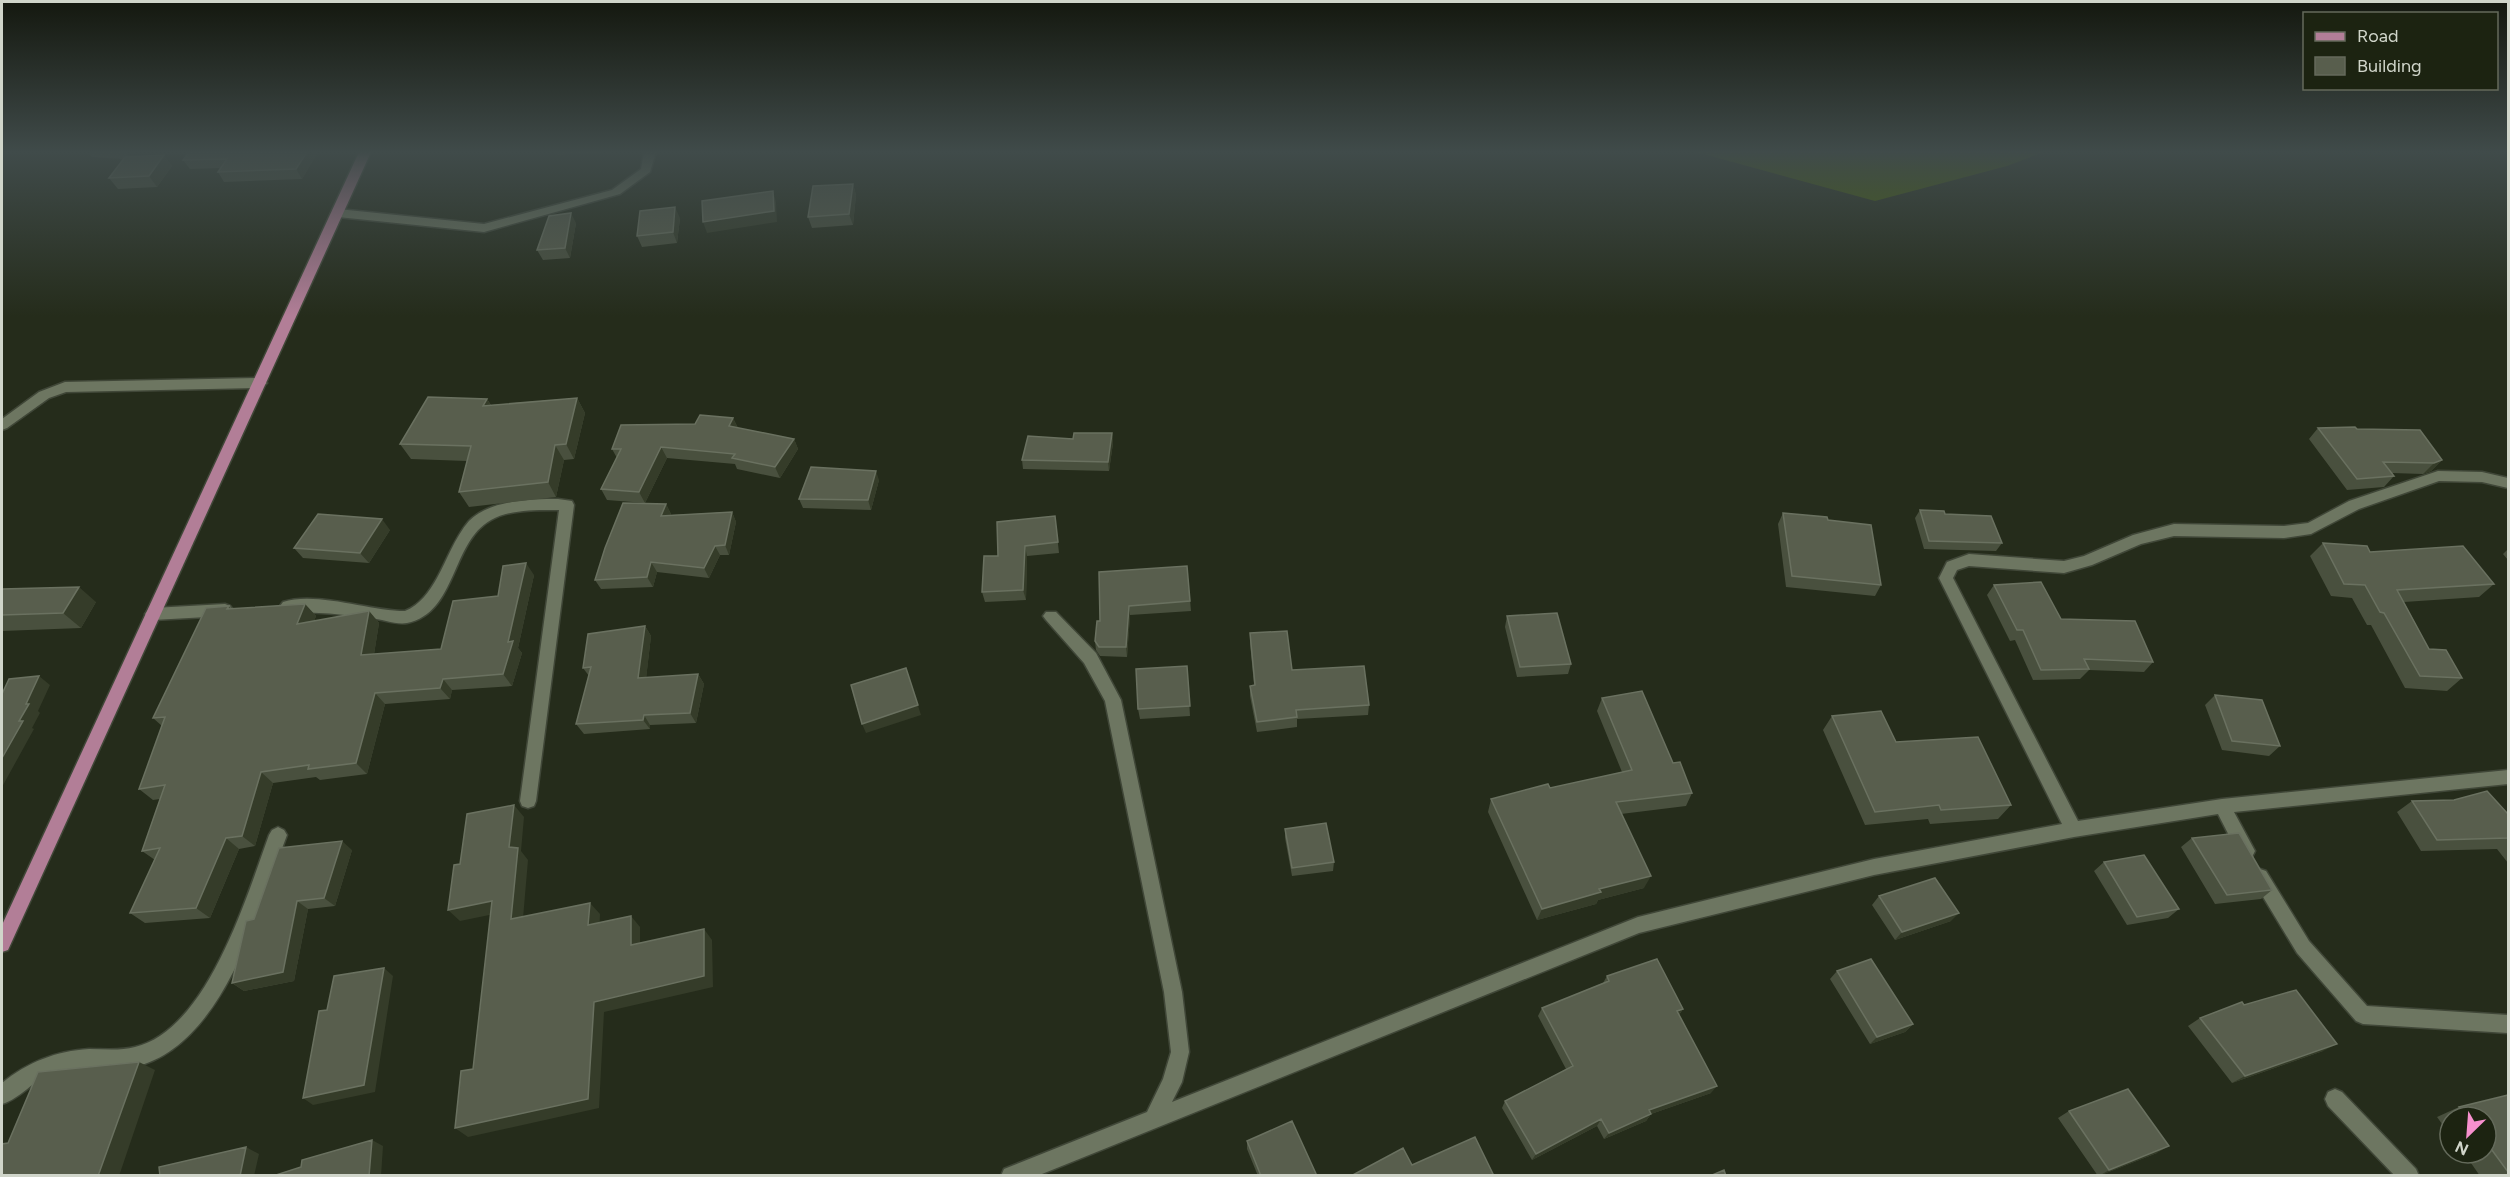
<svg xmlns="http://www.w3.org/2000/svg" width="2510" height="1177" viewBox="0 0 2510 1177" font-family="Figtree,sans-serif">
<rect width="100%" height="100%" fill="#252c1b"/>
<path fill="#486400" d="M1696 152H2044L2007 166 1875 201Z"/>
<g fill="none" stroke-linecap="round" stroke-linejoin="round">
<g stroke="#404738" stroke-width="3">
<path id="street" d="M644 152H656L650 172 620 194 484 232 338 217 332 213 338 209 484 224 612 190 641 169Z
M260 378 267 383 260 388 66 392 49 398 7 428 2 430V419L39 392 65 382Z
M2438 471 2482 472 2508 478V488L2482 482 2439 481 2359 509 2311 534 2284 538 2174 536 2141 544 2092 565 2064 573 1969 566 1957 570 1953 578 2078 821 2222 799 2508 770V784L2234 812 2255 851 2252 857 2246 859 2240 857 2218 814 2074 837 1874 875 1639 933 1037 1176H1001L1004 1169 1147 1112 1163 1079 1171 1052 1164 992 1105 701 1084 663 1046 620 1043 616 1046 612H1056L1096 653 1121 700 1182 992 1189 1052 1182 1082 1172 1102 1638 917 1874 859 2062 824 1939 578 1947 562 1969 554 2064 561 2084 556 2133 535 2174 524 2284 526 2308 523 2349 501Z
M558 499 572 501 574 505 536 801 534 806 528 808 522 806 520 801 559 510C539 510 510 509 491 520 451 542 457 613 407 623 396 625 382 619 370 618 343 614 316 612 288 612L283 610 280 606 283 602C316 591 370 611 405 611 420 605 429 592 437 578 447 560 455 537 469 521 490 500 531 499 558 499Z
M225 604 230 606 233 610 230 614 225 616 153 620 148 618 145 614 148 610 153 608Z
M278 827 284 830 287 835C259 910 223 1047 134 1067 107 1073 79 1065 52 1074 33 1080 20 1099 2 1104V1083C28 1062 56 1051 89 1049 104 1049 120 1051 135 1047 207 1030 246 898 269 835L272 830Z
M2260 869 2266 871 2309 941 2367 1006 2508 1015V1033L2363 1024 2356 1021 2297 953 2251 877 2254 871Z
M2335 1089 2342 1092 2416 1169 2419 1176H2395L2328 1106 2325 1099 2328 1092Z"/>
</g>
<g stroke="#404738" stroke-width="3">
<path id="primary" d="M359 152H371L8 950 2 952V925Z"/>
</g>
<use href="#street" fill="#6d7661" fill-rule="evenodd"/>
<use href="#primary" fill="#b27e97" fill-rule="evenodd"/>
</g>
<path fill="#49503e" d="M88 152H137L133 156 164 155 172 166 157 187 118 189 109 178 123 159 92 157Z
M189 152H318L302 179 224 182 218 172 220 168 190 169 183 160Z
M555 152H612L557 155Z
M853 184 856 195 853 225 812 228 808 217Z
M680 218 677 243 642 247 637 236Z
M576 223 570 258 543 260 537 250Z
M577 398 585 413 574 459 564 460 556 497 469 507 459 492 467 461 411 459 400 444 487 399 491 405Z
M733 418 738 428 794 439 798 449 780 478 737 469 735 464 667 458 645 503 607 500 601 489 617 458 612 449 695 424Z
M2318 428 2357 429 2442 460 2431 471 2423 474 2392 473 2394 476 2384 487 2347 490 2309 439Z
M1112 433 1113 443 1109 471 1023 469 1022 460 1073 439Z
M879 480 871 510 803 508 799 499Z
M666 504 671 514 670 515 732 512 736 522 729 555H720L709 578 657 572 653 587 601 589 595 580Z
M1920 510 1945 514 2002 543 1996 551 1924 549 1915 518Z
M1783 513 1828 520 1881 585 1875 596 1786 587 1778 524Z
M1055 516 1059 553 1027 556 1026 600 985 602 982 592 998 556Z
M390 530 369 563 303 558 294 548Z
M2323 543 2370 552 2494 584 2479 597 2404 602 2429 649 2462 678 2447 691 2405 688 2371 625H2367L2352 598 2331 596 2310 556Z
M2508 549V560L2503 554Z
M1187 566 1191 611 1130 615 1127 657 1100 656 1096 650 1095 641 1100 621Z
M534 575 518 648 522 653 512 686 452 690 450 699 385 704 367 774 320 780 316 777 273 783 255 846 239 849 210 918 145 923 130 913 155 860 142 851 160 799 153 800 139 789 162 726 153 718 229 606 232 609 305 604 316 616 314 621 369 611 379 623 374 654 441 649 498 596Z
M1994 585 2061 619 2153 662 2144 672 2089 670 2080 679 2033 680 2015 640 2010 641 1987 595Z
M2 589 96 602 81 628 2 631Z
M1507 616 1571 664 1568 674 1517 677 1505 627Z
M645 626 651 636 646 678 698 674 704 684 696 723 650 725V729L584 734 576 724 589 676 583 668Z
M1250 633 1292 670 1369 705 1368 715 1297 719V727L1257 732 1250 696V686L1254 685 1250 643Z
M1187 666 1190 716 1140 719 1138 709Z
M2215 695 2280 746 2269 756 2222 750 2205 705Z
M1602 698 1673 763 1692 793 1686 806 1621 814 1644 888 1598 900 1596 904 1537 920 1488 812 1491 799 1550 788 1622 772 1597 711Z
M1832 716 1896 742 2011 805 1998 819 1930 824 1928 819 1865 825 1823 730Z
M2412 801 2508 814V863L2497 849 2421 851 2397 812Z
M1285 829 1334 862 1333 871 1292 876 1285 838Z
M2192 838 2272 890 2261 899 2215 904 2181 847Z
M352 850 335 906 308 909 294 981 244 991 232 983 254 919Z
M2104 862 2179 909 2168 918 2127 925 2094 871Z
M1879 896 1951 921 1895 940 1872 905Z
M1837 971 1913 1024 1905 1032 1870 1044 1830 979Z
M1607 976 1683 1009 1679 1015 1711 1093 1651 1114 1646 1121 1604 1139 1597 1126 1532 1160 1502 1108 1505 1101 1566 1069 1538 1016 1542 1008 1603 983Z
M2244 1005 2323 1051 2232 1083 2188 1026 2200 1018Z
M2508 1095V1176H2480L2464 1153H2486V1117H2450V1135L2437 1117 2459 1107Z
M2069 1111 2157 1153 2098 1176 2058 1118Z
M1247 1141 1317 1176H1258L1247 1149Z"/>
<path fill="#353c29" d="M125 152H137L131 159Z
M307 152H318L302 179 296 169Z
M164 155 172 166 157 187 149 176Z
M853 184 856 195 853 225 849 214Z
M773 191 776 202 777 222 707 233 703 222Z
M675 207 680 218 677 243 673 232Z
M571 213 576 223 570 258 565 248Z
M577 398 585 413 574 459 566 444Z
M487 399 496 414 483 406Z
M733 418 738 428 729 426Z
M1112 433 1113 443 1109 471 1108 462Z
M794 439 798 449 780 478 775 467Z
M555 445 564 460 556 497 548 482Z
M661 447 667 458 645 503 639 492Z
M2442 460 2431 471 2423 474 2434 463Z
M876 471 879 480 871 510 868 500Z
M666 504 671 514 666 526 661 516Z
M732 512 736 522 729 555 725 545Z
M382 519 390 530 369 563 360 553Z
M715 546 720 555 709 578 704 568Z
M1025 546 1027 556 1026 600 1023 590Z
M651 562 657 572 653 587 647 577Z
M526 563 534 575 518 648 522 653 512 686 503 674 508 642Z
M79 587 96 602 81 628 63 613Z
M305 604 316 616 308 636 297 624Z
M1129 606 1130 615 1127 657 1126 647Z
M369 611 379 623 372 667 361 655Z
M645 626 651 636 645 688 638 678Z
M698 674 704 684 696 723 690 713Z
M39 676 50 685 38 711 40 713 32 728 34 729 2 787V758L19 721 26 704Z
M909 678 921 715 866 733 862 724Z
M443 679 452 690 450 699 440 688Z
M375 693 385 704 367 774 356 763Z
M644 715 650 725V729L643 720Z
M261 772 273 783 255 846 242 836Z
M514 805 524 817 521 851 528 860 522 930 511 919 509 847Z
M226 838 239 849 210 918 196 908Z
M342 841 352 850 335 906 324 898Z
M1651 876 1644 888 1598 900 1596 904 1537 920 1542 909 1599 889Z
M297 901 308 909 294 981 244 991 232 983Z
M492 901 504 912 460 921 448 910Z
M590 903 600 914 599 936 588 925Z
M1959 913 1951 921 1895 940 1902 932Z
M631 916 640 927V956L631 945Z
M704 929 712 940 713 987 604 1012 599 1108 468 1137 455 1128 594 1002Z
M384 968 393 976 375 1092 313 1105 303 1098Z
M1683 1009 1678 1016 1677 1011Z
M1913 1024 1905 1032 1870 1044 1877 1037Z
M2337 1044 2323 1051 2232 1083 2245 1076Z
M139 1062 155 1070 119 1176H98Z
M1717 1086 1711 1093 1651 1114 1646 1121 1604 1139 1609 1133 1649 1110Z
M1601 1119 1597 1126 1532 1160 1536 1154Z
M372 1140 383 1146 381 1176H369Z
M2169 1146 2157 1153 2099 1176 2109 1170Z
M246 1147 259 1154 254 1176H240Z"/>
<path fill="#585e4d" stroke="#6a7160" stroke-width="1.5" d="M189 152H307L296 169 218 172 227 159 183 160Z
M164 155 149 176 109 178 125 157Z
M853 184 849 214 808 217 813 186Z
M773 191 774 211 703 222 702 201Z
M675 207 673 232 637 236 640 211Z
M571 213 565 248 537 250 549 216Z
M428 397 487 399 483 406 577 398 566 444 555 445 548 482 459 492 471 446 400 444Z
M700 415 733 418 729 426 794 439 775 467 732 458 735 454 661 447 639 492 601 489 621 449H612L621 425 695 424Z
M2355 427 2357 429 2420 430 2442 460 2434 463 2383 462 2394 476 2357 479 2318 428Z
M1074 433H1112L1108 462 1022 460 1028 436 1073 439Z
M811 467 876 471 868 500 799 499Z
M623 503 666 504 661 516 732 512 725 545 715 546 704 568 651 562 647 577 595 580 605 548Z
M1920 510 1944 511 1945 514 1991 516 2002 543 1929 541Z
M1783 513 1827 517 1828 520 1871 525 1881 585 1792 576Z
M318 514 382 519 360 553 294 548Z
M1055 516 1058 542 1025 546 1023 590 982 592 984 556H998L997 522Z
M2323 543 2367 546 2370 552 2463 546 2494 584 2397 590 2429 649 2446 650 2462 678 2420 676 2384 613 2380 612 2365 585 2344 584Z
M526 563 508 642 513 641 503 674 443 679 440 688 375 693 356 763 308 769 309 765 261 772 242 836 226 838 196 908 130 913 160 848 142 851 165 785 139 789 165 717 153 718 206 608 229 606 227 609 305 604 297 624 369 611 361 655 441 649 453 601 498 596 503 566Z
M1187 566 1190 601 1129 606 1126 647H1099L1095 641 1097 621H1100L1099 572Z
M2041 582 2061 619 2135 621 2153 662 2084 659 2089 669 2041 670 2023 630H2017L1994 585Z
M79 587 63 613 2 615V589Z
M1557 613 1571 664 1520 667 1507 616Z
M645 626 638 678 698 674 690 713 644 715 643 720 576 724 591 667 583 668 588 634Z
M1287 631 1292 670 1364 666 1369 705 1296 710 1297 717 1257 722 1250 686 1255 685 1250 633Z
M1187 666 1190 706 1138 709 1136 669Z
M906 668 918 705 862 724 851 685Z
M39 676 26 704H29L19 721H23L2 758V694L9 679Z
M1642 691 1673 763 1680 762 1692 793 1616 802 1651 876 1599 889 1601 892 1542 909 1491 799 1548 784 1550 788 1632 770 1602 698Z
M2215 695 2262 700 2280 746 2232 741Z
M1881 711 1896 742 1978 737 2011 805 1941 810 1939 805 1875 812 1832 716Z
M2487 791 2508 814V838L2437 840 2412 801 2454 800Z
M514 805 509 847 518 848 511 919 590 903 588 925 631 916V945L704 929V976L594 1002 588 1099 455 1128 461 1071 473 1069 492 901 448 910 454 865 460 864 467 814Z
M1326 823 1334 862 1292 868 1285 829Z
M2239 833 2272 890 2227 895 2192 838Z
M342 841 324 898 297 901 283 972 232 983 246 921 254 919 279 848Z
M2144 855 2179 909 2137 917 2104 862Z
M1935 878 1959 913 1902 932 1879 896Z
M1657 959 1683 1009 1677 1011 1717 1086 1649 1110 1651 1114 1609 1133 1601 1119 1536 1154 1505 1101 1573 1066 1542 1008 1609 981 1607 976Z
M1871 959 1913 1024 1877 1037 1837 971Z
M384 968 364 1085 303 1098 319 1011 327 1010 334 976Z
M2296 990 2337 1044 2245 1076 2200 1018 2242 1002 2244 1005Z
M139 1062 98 1176H2V1144L8 1143 38 1072Z
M2128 1089 2169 1146 2109 1170 2069 1111Z
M2508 1095V1172L2486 1142V1117H2467L2459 1107Z
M1292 1121 1317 1176H1261L1247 1141Z
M1475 1137 1494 1176H1351L1403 1148 1412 1165Z
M372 1140 369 1176H273L301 1167 302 1160Z
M246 1147 240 1176H160L159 1167Z
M1724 1170 1726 1176H1710Z"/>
<linearGradient id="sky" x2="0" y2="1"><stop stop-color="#14180f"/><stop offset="0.48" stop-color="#404b4a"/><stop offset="1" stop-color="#404b4a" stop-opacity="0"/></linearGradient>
<rect width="2510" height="317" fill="url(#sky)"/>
<rect width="2510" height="1177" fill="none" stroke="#d0d5ca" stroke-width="6"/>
<rect x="2303" y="12" width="195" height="78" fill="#1c2311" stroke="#646a5b" stroke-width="1.5"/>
<rect x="2315" y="32" width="30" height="9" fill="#b27e97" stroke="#646a5b" stroke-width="1.5"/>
<text x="2357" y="42" font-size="18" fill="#d0d5ca">Road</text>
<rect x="2315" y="57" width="30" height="18" fill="#585e4d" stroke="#646a5b" stroke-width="1.5"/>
<text x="2357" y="72" font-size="18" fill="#d0d5ca">Building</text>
<g transform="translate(2468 1135) rotate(205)"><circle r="28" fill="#1c2311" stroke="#646a5b" stroke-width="1.5"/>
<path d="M0-4.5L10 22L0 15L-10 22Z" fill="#f790ce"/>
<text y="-9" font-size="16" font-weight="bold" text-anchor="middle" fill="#d0d5ca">N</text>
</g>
</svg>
